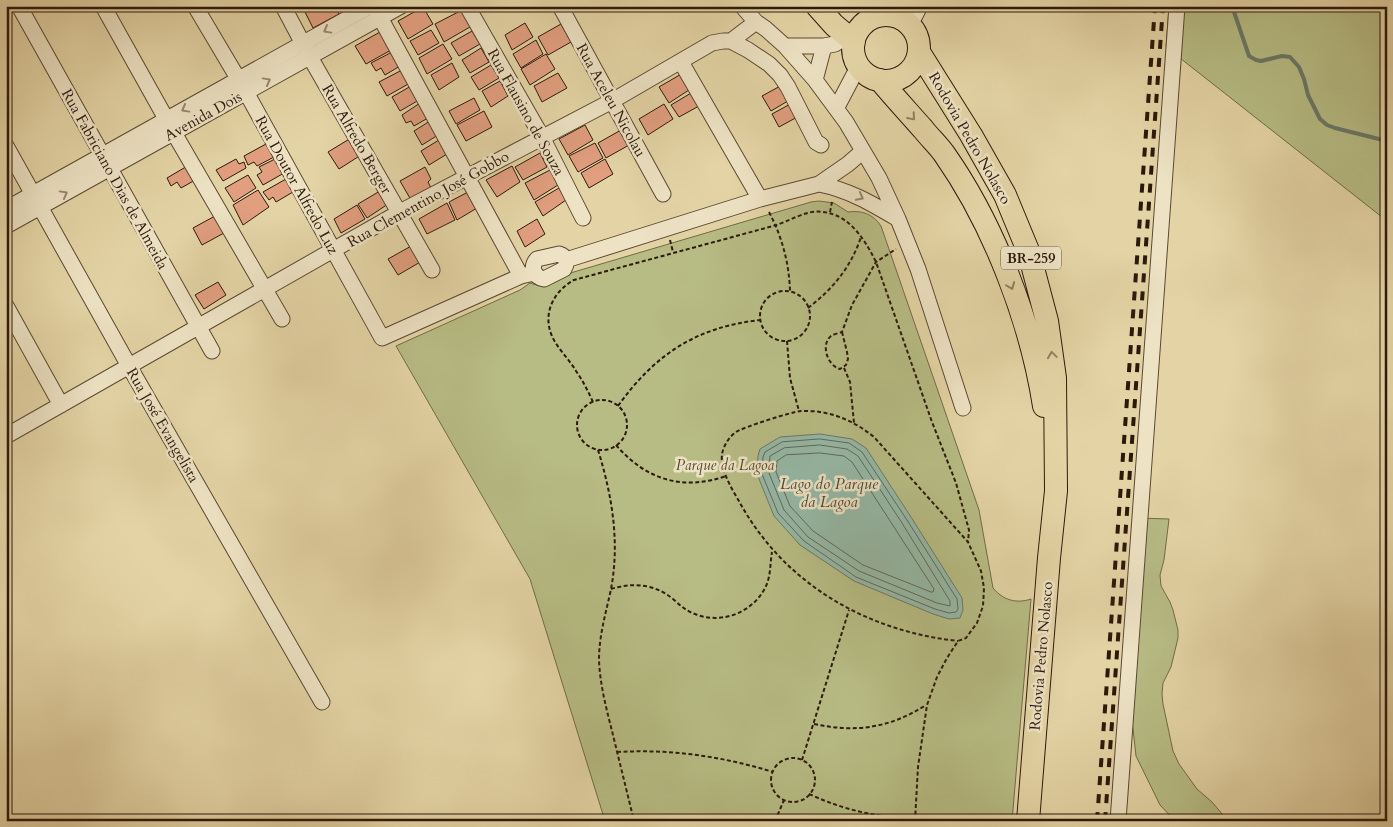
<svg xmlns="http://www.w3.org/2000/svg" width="1393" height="827" viewBox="0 0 1393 827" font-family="Cardo,serif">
<rect width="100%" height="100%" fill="#e4d4a5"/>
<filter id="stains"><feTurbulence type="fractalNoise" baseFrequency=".004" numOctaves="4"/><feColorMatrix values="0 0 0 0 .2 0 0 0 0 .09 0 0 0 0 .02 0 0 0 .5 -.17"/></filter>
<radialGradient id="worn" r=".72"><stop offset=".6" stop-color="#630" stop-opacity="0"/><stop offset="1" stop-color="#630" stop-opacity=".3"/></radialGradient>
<path fill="#b7bc84" stroke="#726a48" d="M1169 6H1387V221L1166 47Z
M819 201 834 203 848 212C862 210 873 214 881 226L979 510 993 588C1003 600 1016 604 1031 599L1012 821H605L530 579 396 346 520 290 530 283C544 288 556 284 567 274L811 202Z
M1138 518 1169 519 1164 560 1160 575 1161 586 1170 602 1173 610 1178 630V638L1171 667 1163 683 1162 694 1163 704 1173 751 1179 764 1197 789 1212 802 1228 821H1175L1160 805 1136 756 1127 675Z"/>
<path fill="#95b8a6" stroke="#6b7868" d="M820 434 852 439 866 448 911 517 962 598 963 610 960 618 949 619 933 614 854 581 800 545 774 516 757 474 758 456 760 449 780 437Z"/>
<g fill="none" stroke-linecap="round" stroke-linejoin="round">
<path stroke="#616859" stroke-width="1" d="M820 439 849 443 862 452 907 520 957 599 958 609 956 612 949 613 935 609 856 577 804 541 778 513 762 474 763 457 765 452 782 442Z
M820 445 847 449 858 456 902 523 950 601V606L937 603 859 571 808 537 784 510 769 473 770 456 784 448Z
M820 453 844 456 852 462 934 589 933 592H931L863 565 813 531 790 506 776 472 777 461 786 455Z"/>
<path stroke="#6b7868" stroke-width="4" d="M1232 6 1249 56 1256 60 1261 61 1282 56 1290 57 1299 67 1304 79 1308 95 1320 119 1327 125 1335 128 1387 141"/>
</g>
<path fill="#e19f7f" stroke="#2d190c" d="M314 6H335L339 14 313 28 305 12Z
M423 7 433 24 408 39 398 21Z
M462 10 470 27 444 42 435 24Z
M525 23 533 37 512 50 505 35Z
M561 24 571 42 548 55 538 37Z
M431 30 439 43 418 55 410 41Z
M472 31 480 44 459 56 451 43Z
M380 32 391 50 366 64 355 46Z
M536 40 543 54 521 68 513 54Z
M443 44 452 59 427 74 419 58Z
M481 48 489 62 470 73 462 60Z
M392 52 400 66 385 75 381 68 376 71 371 63Z
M546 54 555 69 530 85 521 69Z
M452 63 459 77 439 90 431 75Z
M491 65 499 78 479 90 471 77Z
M402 70 410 83 387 96 379 82Z
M558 73 567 88 542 102 534 86Z
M683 73 692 88 669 103 659 87Z
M500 81 508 96 491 107 482 91Z
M784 84 793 98 771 111 762 96Z
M411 86 419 100 400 111 392 97Z
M691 93 699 106 679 117 671 105Z
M474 98 480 110 456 124 449 111Z
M794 102 801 115 779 127 772 114Z
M420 103 428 118 414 126 411 121 406 123 402 115Z
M664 104 673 119 648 135 639 119Z
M484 111 492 127 466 141 457 125Z
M430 121 438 135 422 145 414 131Z
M585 125 593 140 568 155 559 139Z
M621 130 629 145 606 158 598 143Z
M351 138 361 155 339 169 328 152Z
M439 140 447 154 429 165 421 151Z
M595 143 603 158 578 172 569 156Z
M266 144 274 157 257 166 254 162 248 165 244 156Z
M540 153 547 167 523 180 515 167Z
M236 159 239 164 244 162 246 168 223 181 216 170Z
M275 159 284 173 263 185 257 175 262 172 259 167Z
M605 159 613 174 589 188 581 173Z
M189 165 197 179 181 188 177 182 171 186 167 178Z
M512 166 520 182 497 197 486 180Z
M425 167 431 179 428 182 431 188 411 200 400 181Z
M550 170 558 185 534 200 525 183Z
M248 175 256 188 234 202 225 188Z
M286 179 293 192 276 202 273 197 269 200 263 192Z
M559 188 566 200 543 216 535 202Z
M258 190 269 207 243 225 233 205Z
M380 191 388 204 367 218 358 204Z
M468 192 477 208 457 220 449 202Z
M447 203 455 220 427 234 419 219Z
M357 205 365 219 341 233 334 219Z
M215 216 224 233 202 245 193 228Z
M537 219 545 234 525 247 517 231Z
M413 245 422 261 398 275 388 259Z
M218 282 226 295 204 309 195 295Z"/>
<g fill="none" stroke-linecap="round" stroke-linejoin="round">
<g stroke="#5b4832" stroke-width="17">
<path id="minor" d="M19 6 212 351
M103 6 174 133 282 319
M195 6 246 92 382 338 521 276 534 273
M283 6 310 57 432 270
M467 6 542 137 583 218
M560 6 663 194
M742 6 756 22 766 29 785 46 815 80 846 122 879 178 898 219 918 269 963 408
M376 10 521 276
M910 25 920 6
M731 41 756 22
M785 46H824L835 44 847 36
M681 62 760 199
M815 80 824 46
M837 107 858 67
M6 146 129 366 322 702
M819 184C849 190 871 203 898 219
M6 209 370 6
M6 226 401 6
M559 254C566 256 568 263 564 269L544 279C534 277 530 267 537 259Z
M566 260 760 199 819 184 848 164 863 151
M6 306 61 405
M6 436 400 212 612 101 712 43 723 41H731L748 50 769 64 780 75 788 87 816 142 821 145
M1118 821 1177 6"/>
</g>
<g stroke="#2d190c" stroke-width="24">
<path id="highway" d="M817 6 834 25 854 42
M853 48a33 33 0 1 1 66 0a33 33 0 1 1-66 0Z
M919 52 971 135 1005 195 1029 253 1047 321 1055 378 1056 491 1049 558 1028 821
M880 80C894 97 909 113 923 129 930 138 939 146 945 155 994 225 1031 322 1044 406"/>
</g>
<path stroke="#2d190c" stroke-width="2" stroke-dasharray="4 2.5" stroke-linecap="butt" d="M769 212C782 237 789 262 790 291
M830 212 832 202
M670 240 673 252
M760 316a25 25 0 1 1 50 0a25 25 0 1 1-50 0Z
M808 308C833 289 851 267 861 237
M842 332 847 352 848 359 846 365 840 369C828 366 820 345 831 336 834 334 839 333 842 332L852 305 876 262 896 249
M787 341 790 378 799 411
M844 368 850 382 854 423
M577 425a25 25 0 1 1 50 0a25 25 0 1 1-50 0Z
M593 402C588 391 583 381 576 371 569 359 557 348 552 336 542 313 554 291 574 280 640 262 707 244 773 226 789 222 806 209 823 212 850 215 865 240 876 262L932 422 956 483 969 530 968 542
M618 406C655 354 697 327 760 320
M616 445C646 480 683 491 726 476
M598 450C612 495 620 542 611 589 606 613 599 635 599 660 600 686 607 711 613 735 620 764 627 792 634 821
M611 589C633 582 655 584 673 599 680 605 686 611 695 614 722 625 754 612 766 586 771 575 770 563 772 552
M814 724C856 733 890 728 926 705
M617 752C671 749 721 756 773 772
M771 780a22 22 0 1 1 44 0a22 22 0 1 1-44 0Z
M802 760 849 610
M809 794C844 810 878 818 915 818
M775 821 784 800
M915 821 918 767 927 705 937 677 947 658 958 641 966 638 977 623 983 606 984 588 981 571 968 542 874 437C858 424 840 415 820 412 814 411 807 411 801 411 791 412 744 427 736 432 729 437 724 445 722 454 720 470 732 489 740 503 785 584 866 631 958 641"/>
<use href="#minor" stroke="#ede3c4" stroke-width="15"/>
<use href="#highway" stroke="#e4d4a5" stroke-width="22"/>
<path stroke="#2d190c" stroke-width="4" stroke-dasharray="9 9" stroke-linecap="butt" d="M1097 821 1155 6
M1105 821 1163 6"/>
</g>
<defs><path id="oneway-chevron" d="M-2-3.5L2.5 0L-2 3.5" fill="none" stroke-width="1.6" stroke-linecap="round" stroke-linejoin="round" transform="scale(1.25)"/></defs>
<g stroke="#978871">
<use href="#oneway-chevron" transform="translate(327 30) rotate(151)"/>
<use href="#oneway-chevron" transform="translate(267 81) rotate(-29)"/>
<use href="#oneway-chevron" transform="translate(185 109) rotate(151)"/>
<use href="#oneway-chevron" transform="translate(64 194) rotate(-29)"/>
<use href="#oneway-chevron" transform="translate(860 197) rotate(28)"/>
</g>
<g stroke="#928060">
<use href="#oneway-chevron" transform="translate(912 117) rotate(49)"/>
<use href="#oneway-chevron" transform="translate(1011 286) rotate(69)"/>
<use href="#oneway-chevron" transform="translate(1052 355) rotate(-98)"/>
</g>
<g text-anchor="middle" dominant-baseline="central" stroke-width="5" stroke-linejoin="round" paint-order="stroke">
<rect fill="#ede3c4" stroke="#675643" stroke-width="1" x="1001" y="246.5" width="60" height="23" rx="4"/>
<g font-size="14" font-weight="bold" fill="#2d190c">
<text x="1031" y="258">BR-259</text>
</g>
<g font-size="15" fill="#2d190c" stroke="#ede3c4">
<text transform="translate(611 100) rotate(61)">Rua Aceleu Nicolau</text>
<text transform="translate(526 112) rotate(61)">Rua Flausino de Souza</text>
<text transform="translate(203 116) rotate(-29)">Avenida Dois</text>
<text transform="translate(970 138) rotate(60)">Rodovia Pedro Nolasco</text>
<text transform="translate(357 139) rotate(60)">Rua Alfredo Berger</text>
<text transform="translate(115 179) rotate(61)">Rua Fabriciano Dias de Almeida</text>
<text transform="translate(297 185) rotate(61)">Rua Doutor Alfredo Luz</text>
<text transform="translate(428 199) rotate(-29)">Rua Clementino José Gobbo</text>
<text transform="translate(163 425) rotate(60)">Rua José Evangelista</text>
<text transform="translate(1041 656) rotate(-85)">Rodovia Pedro Nolasco</text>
</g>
<g font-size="15" font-style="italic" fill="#564a30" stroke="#ede3c4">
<text x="725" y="465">Parque da Lagoa</text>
</g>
<g font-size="16" font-style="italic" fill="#4c493a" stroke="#ede3c4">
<text x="829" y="484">Lago do Parque<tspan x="829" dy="18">da Lagoa</tspan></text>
</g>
</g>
<rect width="1393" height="827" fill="none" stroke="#e4d4a5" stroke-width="25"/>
<rect x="8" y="8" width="1378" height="812" fill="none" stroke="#2d190c" stroke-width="2.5"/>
<rect x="12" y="12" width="1368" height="802" fill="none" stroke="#2d190c"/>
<rect width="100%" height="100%" filter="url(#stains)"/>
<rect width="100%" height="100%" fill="url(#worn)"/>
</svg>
